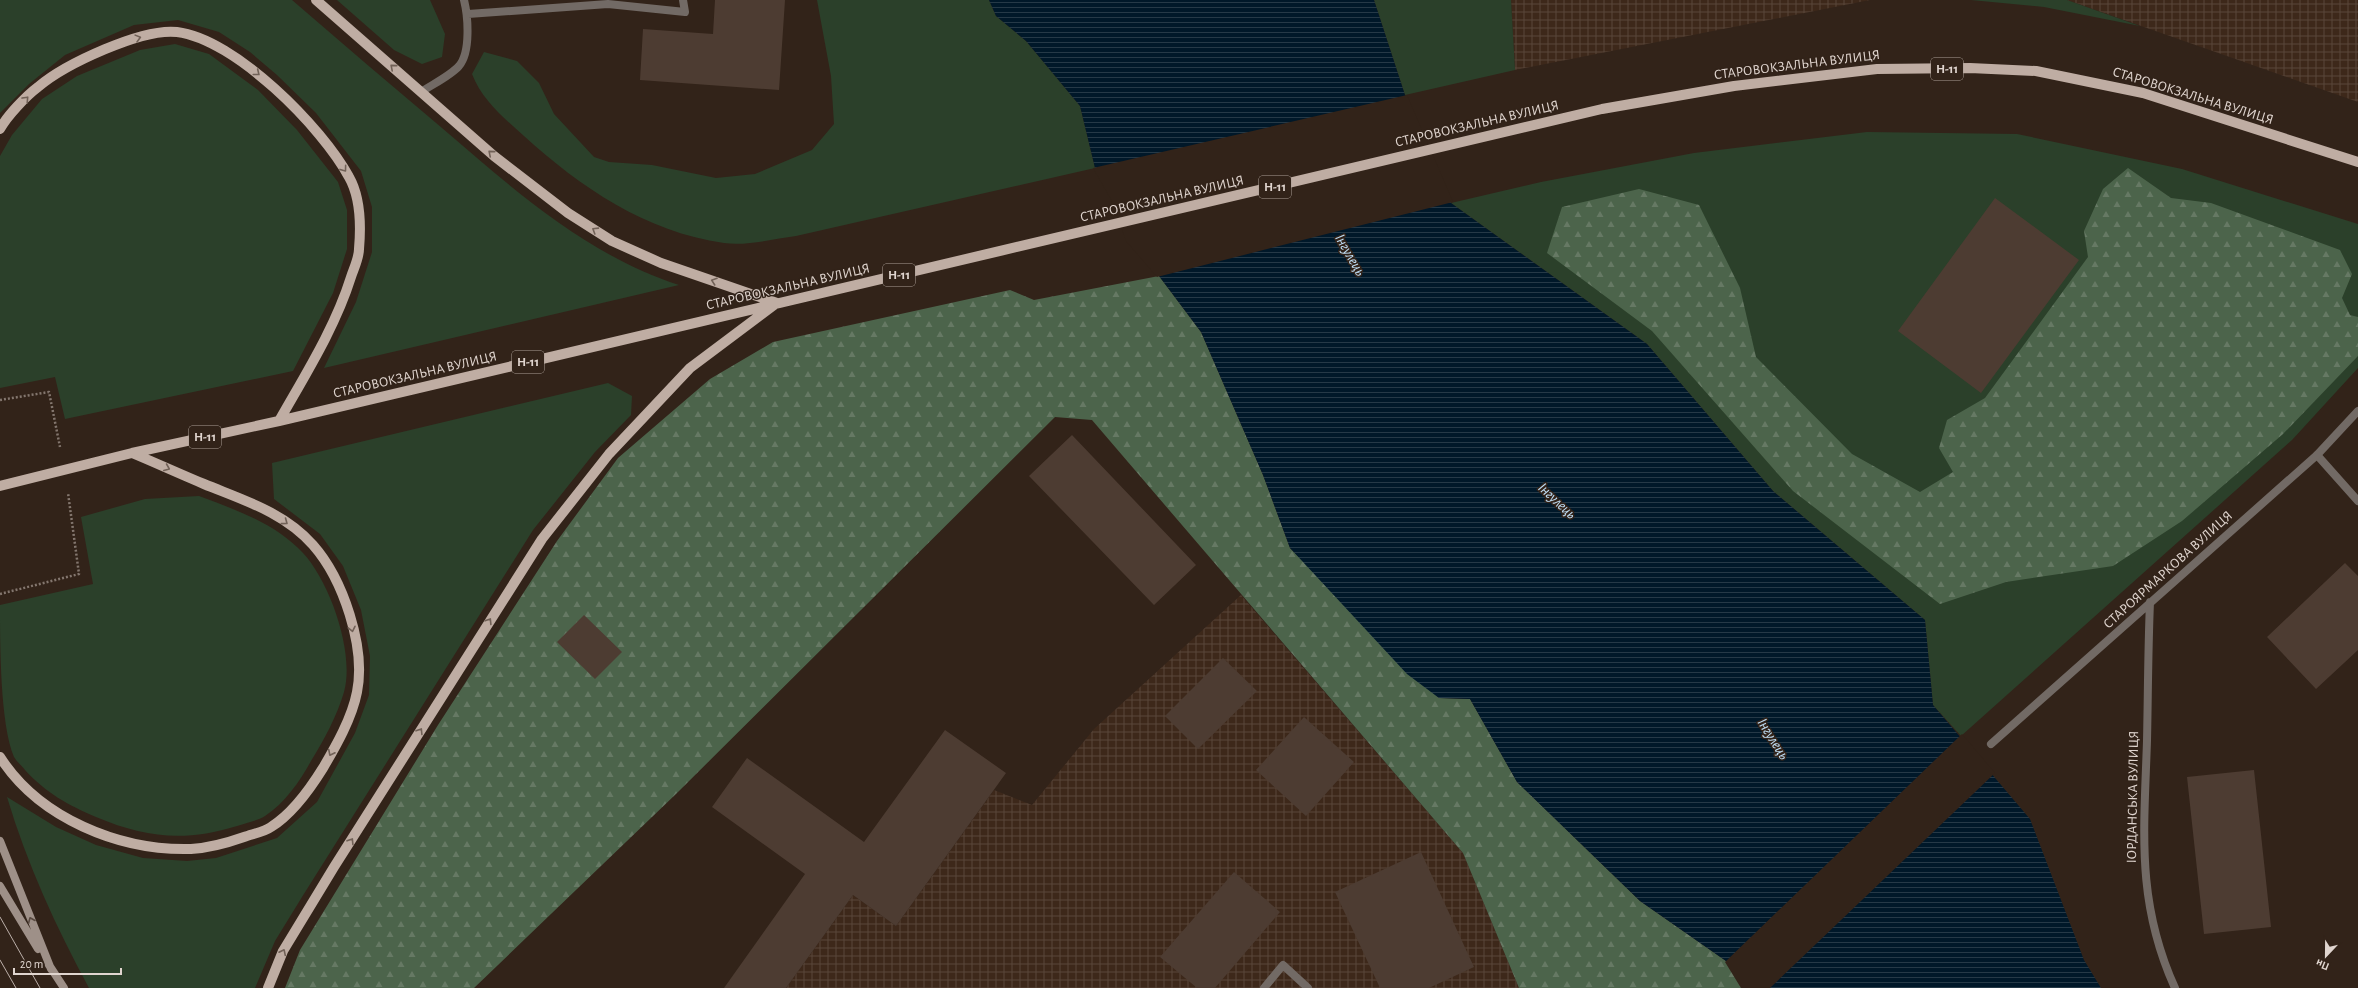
<svg xmlns="http://www.w3.org/2000/svg" width="2358" height="988" viewBox="0 0 2358 988" font-family="'Alegreya Sans',sans-serif">
<defs>
<pattern id="industrial-grid" width="8" height="8" patternUnits="userSpaceOnUse"><rect width="8" height="8" fill="#3d281a"/><path d="M0 4h8M4 0v8" fill="none" stroke="#59463a"/></pattern>
<pattern id="forest-firs" width="22" height="20" patternUnits="userSpaceOnUse"><rect width="22" height="20" fill="#4c644b"/><path d="M5 1l3.5 6h-7zM16 11l3.5 6h-7z" fill="#667964"/></pattern>
<pattern id="water-rules" width="6" height="5" patternUnits="userSpaceOnUse"><rect width="6" height="5" fill="#001829"/><path d="M0 2.5h6" fill="none" stroke="#253947"/></pattern>
</defs>
<rect width="100%" height="100%" fill="#322319"/>
<path fill="url(#industrial-grid)" d="M1511 0H1870L1515 70Z
M2067 0H2358V102L2244 62Z
M1241 595 1463 853 1519 988H786L853 895 896 926 994 790 1032 805 1094 729Z"/>
<path fill="#2b402a" d="M0 0H292C342 43 392 86 442 128 513 189 588 256 679 285L324 368 356 302 372 252V207L361 171 316 113 277 75 250 52 219 32 178 20 134 25 65 55 29 84 0 113Z
M337 0H430L445 34 442 57 422 64 394 50Z
M817 0H989L996 16 1026 41 1080 106 1095 168 796 236C773 239 747 246 724 243 646 232 580 187 524 136 503 117 482 100 472 74L484 52 517 61 539 83 554 114 594 157 609 162 652 165 716 178 755 174 812 150 834 124 831 76Z
M1374 0H1511L1515 70 1405 95Z
M1971 0H2067L2140 26 2044 7Z
M175 44 209 54 258 90 297 130 338 182 347 210V249L333 293 293 371 65 419 55 377 0 388V156L12 135 42 99 77 76 140 50Z
M1867 132 2017 134 2182 169 2358 224V368L2292 440 1961 736 1933 705 1925 620 1773 491 1647 344 1451 203 1541 182 1694 153Z
M608 383 632 396 631 415 595 452 533 530 302 897 275 941 255 988H89C56 927 27 864 7 797L56 827 96 845 143 858 187 861 216 858 277 838 317 802 355 733 369 695 370 656 361 610 343 566 320 534 274 499 272 463Z
M199 496C236 510 275 523 303 553 330 582 355 653 344 692 337 716 324 740 311 761 300 781 285 803 265 816 257 821 245 823 237 826 185 842 146 838 96 817 68 805 46 793 25 770 22 766 17 762 14 757 0 724 0 643 0 605L93 584 81 517 145 499Z"/>
<path fill="url(#forest-firs)" d="M2128 168 2171 198 2211 203 2340 250 2352 274 2342 298 2350 315 2358 317V356L2283 434 2182 521 2113 566 2006 582 1940 604 1793 491 1652 331 1547 253 1562 207 1639 189 1699 205 1740 288 1756 357 1852 454 1920 492 1953 472 1939 448 1947 420 1985 398 2088 257 2084 231 2103 189Z
M1159 276 1201 332 1263 475 1290 548 1439 698 1470 699 1517 782 1640 901 1726 961 1743 988H1519L1463 853 1092 420 1055 417 677 793 474 988H285L300 950 438 725 557 541 618 458 710 379 773 342 1010 290 1034 300Z"/>
<path fill="url(#water-rules)" d="M989 0H1374L1405 95 1451 203 1647 344 1773 491 1925 620 1933 705 2030 819 2084 960 2101 988H1743L1726 961 1640 901 1517 782 1470 699 1439 698 1407 674 1290 548 1263 475 1201 332 1159 276 1127 240 1115 202 1095 168 1080 106 1026 41 996 16Z"/>
<path fill="#322319" d="M1407 95 1453 202 1157 277 1126 241 1113 203 1093 168Z
M1962 734 1995 773 1770 988H1741L1725 962Z"/>
<path fill="#4d3c32" d="M715 0H785L779 90 640 80 643 29 713 34Z
M1995 198 2079 260 1981 393 1898 331Z
M1072 435 1196 565 1154 605 1029 476Z
M2345 563 2358 576V650L2316 689 2267 637Z
M584 615 622 652 595 679 557 642Z
M1223 658 1257 691 1198 749 1165 716Z
M1304 717 1354 762 1306 816 1256 770Z
M945 730 1006 773 896 926 853 895 786 988H724L805 874 712 807 747 758 864 842Z
M2254 770 2271 927 2204 934 2187 777Z
M1421 852 1474 967 1429 988H1380L1335 892Z
M1234 872 1280 912 1215 988H1197L1160 957Z"/>
<g fill="none" stroke-linecap="round" stroke-linejoin="round">
<path stroke="#83766e" stroke-width="2.5" stroke-dasharray="2 2" stroke-linecap="butt" d="M0 400 49 392 60 447
M0 594 79 574 68 493"/>
<path stroke="#726a65" stroke-width="8" d="M468 14 608 4 685 12 683 0
M421 92C433 84 450 76 459 66 471 52 468 16 464 0
M2317 455 2358 501
M1264 988 1283 965 1308 988"/>
<path stroke="#726a65" stroke-width="8" d="M2150 602C2148 649 2148 695 2147 741 2144 832 2136 902 2175 988
M1991 744 2317 455 2358 411"/>
<path stroke="#9e9088" stroke-width="8" d="M0 841 51 969
M0 886 38 949
M49 965 64 988"/>
<path stroke="#bfada3" stroke-width="10" d="M316 0 494 156 568 213 612 241 661 263 777 303
M0 129C7 116 26 96 38 87 65 64 142 28 177 32 235 39 322 127 349 177 361 198 361 226 359 249 359 258 354 268 351 277 335 328 305 375 279 421
M0 486 132 453 279 421 1602 109 1734 86 1877 69 1970 68 2036 71 2143 93 2358 162
M0 757C39 818 119 851 191 849 209 848 227 843 244 837 252 834 264 832 271 827 292 814 310 789 323 768 336 746 352 718 357 692 366 647 343 579 313 545 284 512 243 500 204 484 180 474 156 463 132 453
M268 988 283 951 334 867 542 539 609 454 690 368 774 305"/>
<path stroke="#bcb0aa" stroke-width="1" d="M0 917 40 988
M0 960 16 988"/>
</g>
<defs><path id="oneway-chevron" d="M-2-3.5L2.5 0L-2 3.5" fill="none" stroke-width="1.6" stroke-linecap="round" stroke-linejoin="round"/></defs>
<g stroke="#716157">
<use href="#oneway-chevron" transform="translate(138 38) rotate(-15)"/>
<use href="#oneway-chevron" transform="translate(393 67) rotate(-139)"/>
<use href="#oneway-chevron" transform="translate(257 73) rotate(39)"/>
<use href="#oneway-chevron" transform="translate(26 99) rotate(-47)"/>
<use href="#oneway-chevron" transform="translate(491 153) rotate(-139)"/>
<use href="#oneway-chevron" transform="translate(344 169) rotate(54)"/>
<use href="#oneway-chevron" transform="translate(595 230) rotate(-148)"/>
<use href="#oneway-chevron" transform="translate(714 281) rotate(-161)"/>
<use href="#oneway-chevron" transform="translate(167 468) rotate(23)"/>
<use href="#oneway-chevron" transform="translate(285 522) rotate(37)"/>
<use href="#oneway-chevron" transform="translate(489 621) rotate(-58)"/>
<use href="#oneway-chevron" transform="translate(352 629) rotate(78)"/>
<use href="#oneway-chevron" transform="translate(420 731) rotate(-58)"/>
<use href="#oneway-chevron" transform="translate(331 753) rotate(117)"/>
<use href="#oneway-chevron" transform="translate(351 841) rotate(-58)"/>
<use href="#oneway-chevron" transform="translate(283 952) rotate(-64)"/>
</g>
<use stroke="#584940" href="#oneway-chevron" transform="translate(31 920) rotate(-113)"/>
<g text-anchor="middle" dominant-baseline="central" stroke-width="3" stroke-linejoin="round" paint-order="stroke">
<g fill="#322319" stroke="#aca098" stroke-width="1">
<rect x="1931" y="58" width="32" height="22" rx="3"/>
<rect x="1259" y="176" width="32" height="22" rx="3"/>
<rect x="883" y="264" width="32" height="22" rx="3"/>
<rect x="512" y="351" width="32" height="22" rx="3"/>
<rect x="189" y="426" width="32" height="22" rx="3"/>
</g>
<g font-size="13" font-weight="bold" fill="#e0d5cf">
<text x="1947" y="69">Н-11</text>
<text x="1275" y="187">Н-11</text>
<text x="899" y="275">Н-11</text>
<text x="528" y="362">Н-11</text>
<text x="205" y="437">Н-11</text>
</g>
<g font-size="14" fill="#e0d5cf" stroke="#322319">
<text transform="translate(1797 65) rotate(-7)">СТАРОВОКЗАЛЬНА ВУЛИЦЯ</text>
<text transform="translate(2193 96) rotate(17)">СТАРОВОКЗАЛЬНА ВУЛИЦЯ</text>
<text transform="translate(1477 124) rotate(-13)">СТАРОВОКЗАЛЬНА ВУЛИЦЯ</text>
<text transform="translate(1162 199) rotate(-13)">СТАРОВОКЗАЛЬНА ВУЛИЦЯ</text>
<text transform="translate(788 287) rotate(-13)">СТАРОВОКЗАЛЬНА ВУЛИЦЯ</text>
<text transform="translate(415 375) rotate(-13)">СТАРОВОКЗАЛЬНА ВУЛИЦЯ</text>
<text transform="translate(2168 570) rotate(-42)">СТАРОЯРМАРКОВА ВУЛИЦЯ</text>
<text transform="translate(2133 797) rotate(-89)">ІОРДАНСЬКА ВУЛИЦЯ</text>
</g>
<g font-size="15" font-style="italic" fill="#c0e0f8" stroke="#322319">
<text transform="translate(1350 255) rotate(60)">Інгулець</text>
<text transform="translate(1557 501) rotate(43)">Інгулець</text>
<text transform="translate(1773 739) rotate(58)">Інгулець</text>
</g>
</g>
<g transform="translate(2326 956) rotate(202)" stroke="#322319" stroke-width="3" paint-order="stroke">
<path d="M0-3L7 15L0 10L-7 15Z" fill="#e0d5cf"/>
<text y="-6" font-size="11" font-weight="bold" text-anchor="middle" fill="#e0d5cf">Пн</text>
</g>
<path d="M14 968v6h107v-6" fill="none" stroke="#e0d5cf" stroke-width="2"/>
<text x="20" y="968" font-size="12" fill="#e0d5cf" stroke="#322319" stroke-width="3" paint-order="stroke">20 m</text>
</svg>
